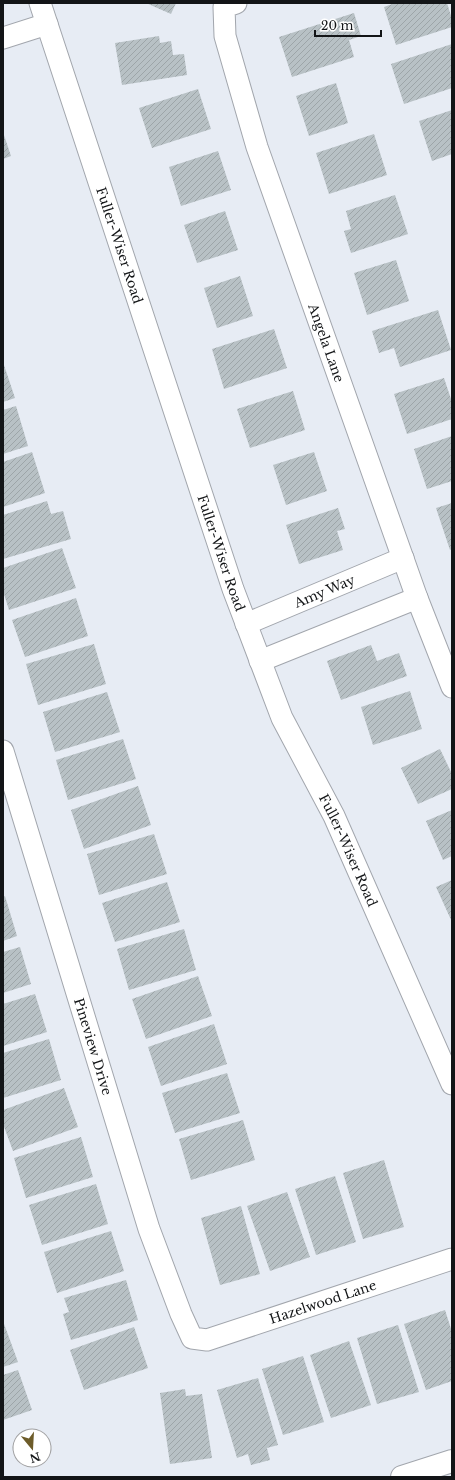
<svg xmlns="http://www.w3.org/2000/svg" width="455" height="1480" viewBox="0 0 455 1480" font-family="'Libre Baskerville',serif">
<defs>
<pattern id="building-hatch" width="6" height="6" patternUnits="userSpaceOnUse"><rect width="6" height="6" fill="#b8c1c5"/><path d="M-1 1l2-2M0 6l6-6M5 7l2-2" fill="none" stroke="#9da5a8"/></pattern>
</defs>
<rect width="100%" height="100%" fill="#e7ecf4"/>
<path fill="url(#building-hatch)" d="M146 3H176L171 14Z
M395 3H447L452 19V27L396 45 384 7Z
M354 13 361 36 349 40 354 57 292 77 279 37Z
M159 36 160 43 171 41 173 55 184 54 187 75 122 85 115 43Z
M452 44V88L404 104 391 64Z
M336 83 348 123 309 136 296 96Z
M198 89 211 129 152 148 139 108Z
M452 110V154L432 161 419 121Z
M3 132 11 156 3 159Z
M374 134 387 175 329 194 316 153Z
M218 151 231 190 181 206 169 167Z
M395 195 408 234 351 253 344 231 351 229 346 211Z
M225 211 238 250 197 263 184 225Z
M396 260 409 301 367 315 354 273Z
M240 276 253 316 217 328 204 288Z
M438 310 451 350 400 367 394 348 379 353 372 331Z
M274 329 287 368 224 389 212 349Z
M3 362 15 398 3 402Z
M444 378 452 402V419L407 434 394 394Z
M293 391 305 430 250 448 237 409Z
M16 406 28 446 3 454V410Z
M452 436V481L427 489 414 449Z
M32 452 45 493 3 507V462Z
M314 452 327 491 286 505 273 465Z
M47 501 51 514 63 511 71 539 3 559V515Z
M452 503V549L450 550 436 508Z
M338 508 345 529 337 531 343 550 299 564 286 525Z
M62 548 76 588 9 610 3 591V568Z
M76 598 88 636 25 657 12 620Z
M94 644 106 684 38 705 26 664Z
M371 645 377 661 399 653 407 676 341 700 327 661Z
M410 691 422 729 373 745 361 707Z
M107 692 120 732 55 752 43 712Z
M123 739 136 779 68 800 56 760Z
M440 749 452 774V789L418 804 401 768Z
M138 786 151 825 84 849 71 810Z
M452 810V856L443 860 426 821Z
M154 834 167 874 99 895 87 854Z
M452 880V922L436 887Z
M167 882 180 922 115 942 102 903Z
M5 896 17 936 3 941V897Z
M184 929 196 970 129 990 117 949Z
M20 947 31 984 3 993V952Z
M198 976 212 1016 146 1039 132 999Z
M35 994 47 1032 3 1046V1004Z
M214 1024 227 1064 161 1086 148 1047Z
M49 1039 61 1080 3 1098V1053Z
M227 1073 240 1113 175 1133 162 1093Z
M64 1088 78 1127 13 1151 3 1124V1110Z
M243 1120 255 1160 191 1180 179 1139Z
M81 1137 93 1177 26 1198 14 1158Z
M384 1160 404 1227 363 1239 343 1173Z
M335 1176 356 1242 316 1255 295 1189Z
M96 1184 108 1224 42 1245 29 1205Z
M287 1192 310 1257 270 1271 247 1206Z
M241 1206 260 1274 220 1285 201 1218Z
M111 1231 124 1271 57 1293 44 1252Z
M126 1280 138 1320 71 1340 63 1314 69 1312 64 1298Z
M445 1310 452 1332V1381L426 1390 404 1324Z
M3 1321 18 1362 3 1367Z
M398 1325 419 1392 377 1404 357 1338Z
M134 1327 148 1368 84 1390 70 1350Z
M349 1341 371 1405 331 1418 310 1355Z
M303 1356 324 1422 283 1435 262 1369Z
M18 1370 32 1410 3 1420V1375Z
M258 1378 278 1445 267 1448 270 1460 251 1465 248 1454 237 1458 217 1390Z
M185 1389 186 1396 202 1394 212 1458 170 1464 160 1393Z"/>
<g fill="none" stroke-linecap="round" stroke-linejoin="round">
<g stroke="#a2a6ad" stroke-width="23">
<g id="minor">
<path id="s1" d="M40 3 233 589 282 718 334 816 452 1084"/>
<path id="s2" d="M236 3 224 7 225 36 257 147 417 598 452 687"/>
<path d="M3 38 47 24"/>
<path id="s3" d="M246 624 403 558"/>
<path d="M260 661 417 598"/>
<path id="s4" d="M3 751 149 1229 181 1314 192 1338 207 1340 452 1259"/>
</g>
</g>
<g stroke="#a2a6ad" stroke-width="24">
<path id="major" d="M402 1477 452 1461"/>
</g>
<use href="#minor" stroke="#fff" stroke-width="21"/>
<use href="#major" stroke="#fff" stroke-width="22"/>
</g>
<g text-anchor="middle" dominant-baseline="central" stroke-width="3" stroke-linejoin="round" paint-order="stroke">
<g font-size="13" fill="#131517" stroke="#fff">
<text stroke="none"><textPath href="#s1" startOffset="255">Fuller-Wiser Road</textPath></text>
<text stroke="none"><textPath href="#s2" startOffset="365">Angela Lane</textPath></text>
<text stroke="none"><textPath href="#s1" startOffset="579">Fuller-Wiser Road</textPath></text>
<text stroke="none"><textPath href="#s3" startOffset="85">Amy Way</textPath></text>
<text stroke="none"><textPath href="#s1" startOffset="903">Fuller-Wiser Road</textPath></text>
<text stroke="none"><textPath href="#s4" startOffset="309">Pineview Drive</textPath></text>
<text stroke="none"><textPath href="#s4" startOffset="754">Hazelwood Lane</textPath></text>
</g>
</g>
<rect width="455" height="1480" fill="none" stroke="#131517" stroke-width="8"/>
<g transform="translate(32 1448) rotate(162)"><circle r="19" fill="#ffffff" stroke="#a1a1a2"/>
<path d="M0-3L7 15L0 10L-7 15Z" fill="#6d5c2a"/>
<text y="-6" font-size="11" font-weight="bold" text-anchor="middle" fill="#131517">N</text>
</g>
<path d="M315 30v6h66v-6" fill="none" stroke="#131517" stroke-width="2"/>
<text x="321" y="30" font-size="12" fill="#131517" stroke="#ffffff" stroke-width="3" paint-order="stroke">20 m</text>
</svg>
